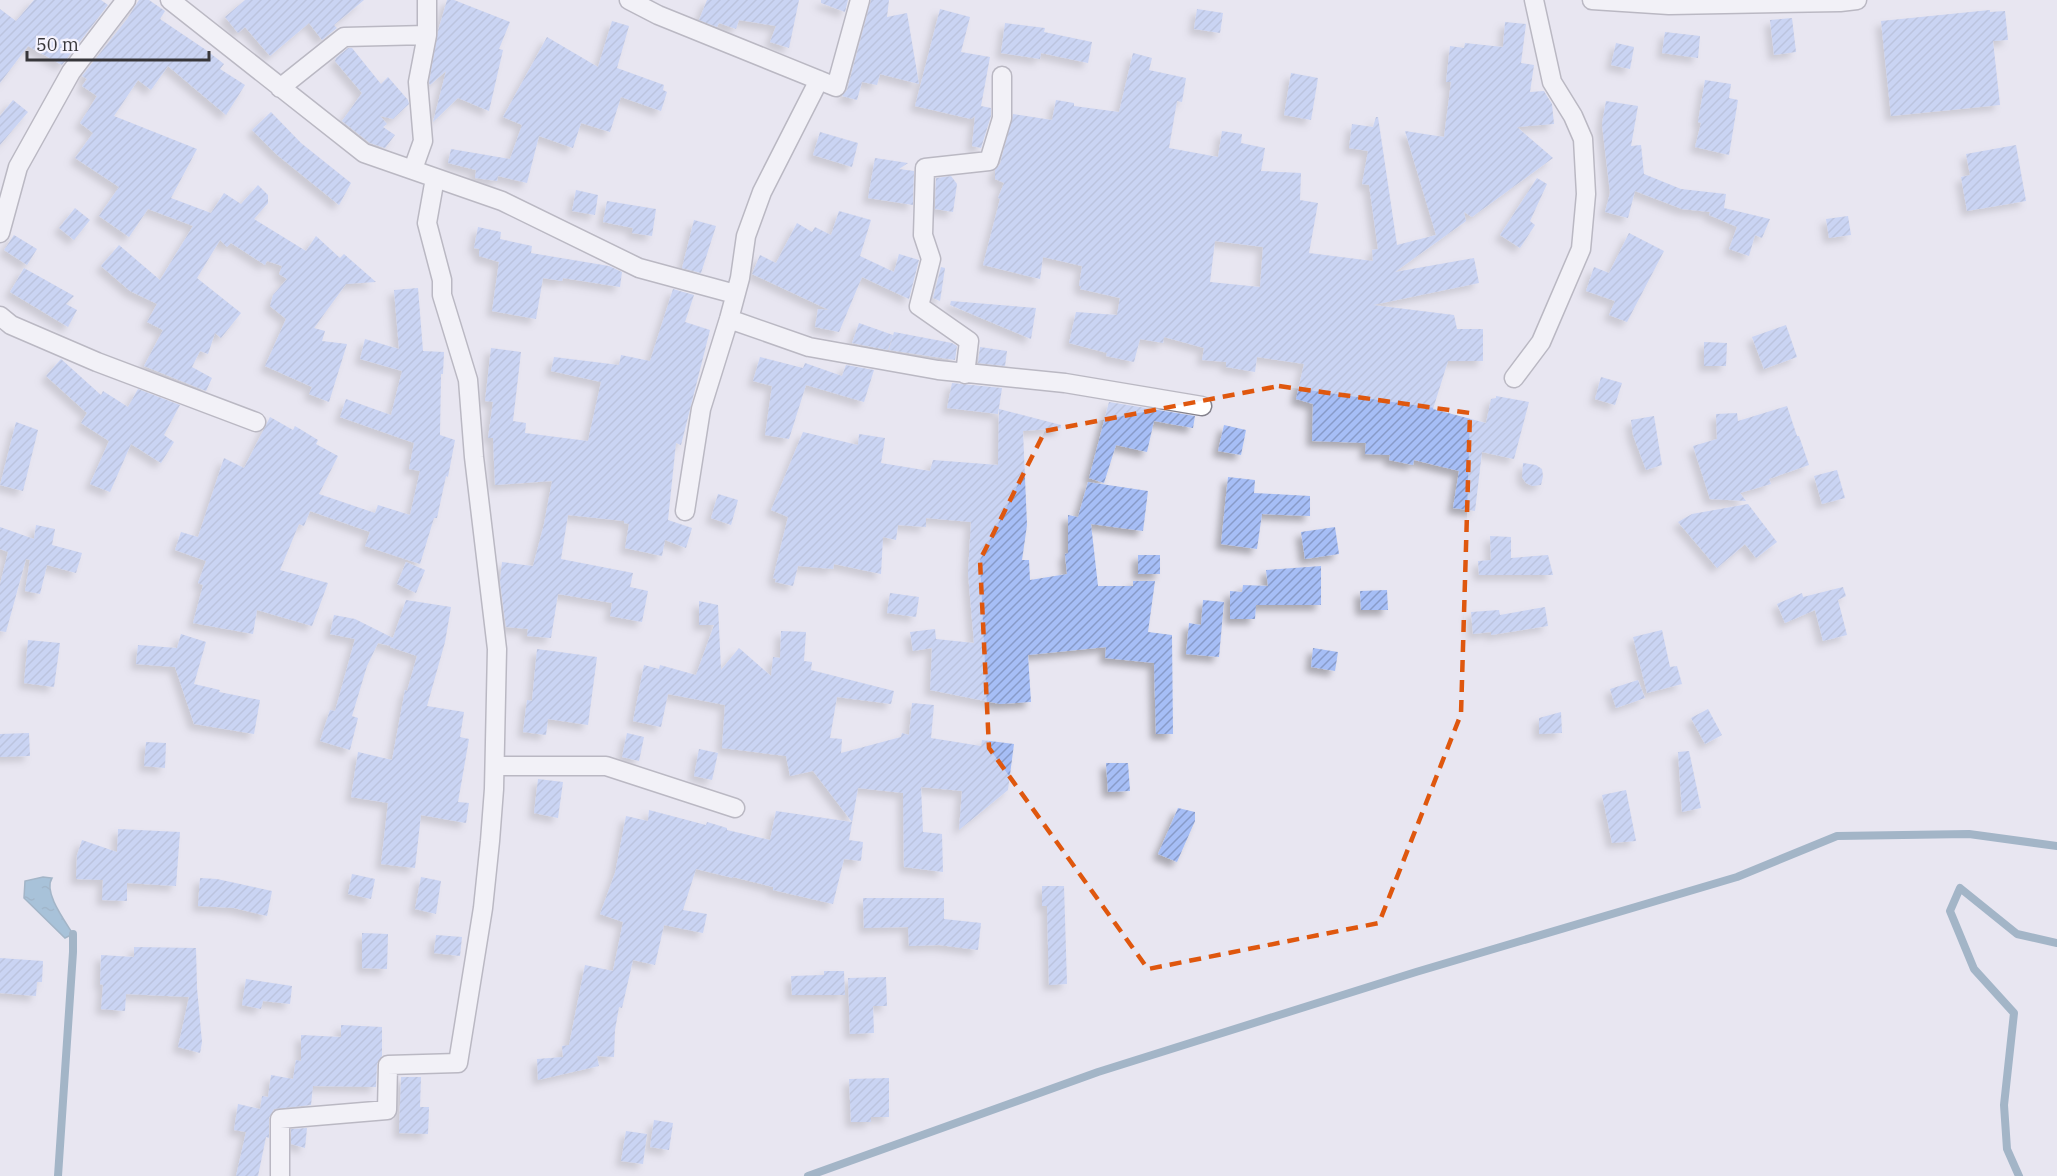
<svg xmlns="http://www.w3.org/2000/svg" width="2057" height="1176" viewBox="0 0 2057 1176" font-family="'IBM Plex Serif',serif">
<defs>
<pattern id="water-ripples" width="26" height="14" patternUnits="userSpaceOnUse" patternTransform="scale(1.5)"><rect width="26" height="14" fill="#5b97bd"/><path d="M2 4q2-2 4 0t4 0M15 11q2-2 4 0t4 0" fill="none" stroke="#4c7c9b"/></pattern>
<pattern id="building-hatch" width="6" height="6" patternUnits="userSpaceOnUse" patternTransform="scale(1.5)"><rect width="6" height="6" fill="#a6bef6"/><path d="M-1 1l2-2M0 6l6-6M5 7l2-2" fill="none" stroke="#889bc8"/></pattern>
<filter id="shadow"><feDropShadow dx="-5.5" dy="5.5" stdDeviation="3" flood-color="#0004"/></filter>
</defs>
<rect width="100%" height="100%" fill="#e8e6f1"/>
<path fill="url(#water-ripples)" stroke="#507a96" stroke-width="1.5" d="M43 877 52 878C43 892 65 921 73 934L65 938 24 898 25 881Z"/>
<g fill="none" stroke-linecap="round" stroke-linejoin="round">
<path stroke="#507a96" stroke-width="8" d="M58 1176 73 952V934
M808 1176 1098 1072 1416 972 1737 877 1837 836 1969 834 2057 846
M2019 1176 2007 1149 2004 1105 2014 1013 1974 969 1950 911 1960 888 2017 934 2057 943"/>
</g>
<path fill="url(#building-hatch)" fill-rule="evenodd" filter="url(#shadow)" d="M34 0H101L108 5 62 65 28 46 0 83V9L16 21Z
M139 0H149L165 11 160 19 206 50 224 64 220 69 245 85 226 115 168 66 151 90 138 80 114 116 197 149 171 198 211 213 224 193 241 204 258 185 268 195V203L254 219 306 251 316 236 340 258 344 254 376 282 346 284 314 328 325 331 322 341 347 344 329 402 309 394 312 387 265 366 286 319 270 306 273 295 287 279 279 274 282 266 267 261 265 265 231 243 227 247 220 240 197 278 241 313 221 338 215 333 208 354 200 351 192 367 212 378 206 391 144 366 163 330 147 322 157 304 130 291 101 266 119 245 160 280 193 226 148 209 129 237 99 216 119 187 75 158 93 133 80 123 97 96 82 86 87 79 82 76 127 19Z
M245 0H364L334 25 337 28 322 40 309 23 270 56 245 27 238 33 225 17Z
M447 0H454L510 22 499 49 503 50 489 111 458 98 433 122 446 71 430 85 429 83 438 31Z
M707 0H799L789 48 770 42 776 26 739 20 736 29 719 23 717 27 699 20Z
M821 0H848L845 12 821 3Z
M871 0H889L887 17 907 13 919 84 880 74 877 85 862 82 857 100 842 96 847 90Z
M940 9 970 17 961 52 990 57 981 106 991 108V116L981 148 972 146 975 116 971 119 915 106Z
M1197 9 1223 13 1220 33 1194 29Z
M1990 10V12L2005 11 2008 40 1993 41 2000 105 1891 116 1881 21Z
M1792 18 1796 52 1774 55 1770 20Z
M612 21 629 26 617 68 664 85 663 90 667 92 661 111 621 97 610 132 581 123 573 148 539 136 527 183 498 176 497 181 475 178 476 170 448 163 451 149 510 159 522 125 503 117 547 37 598 67Z
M1505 22 1526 24 1521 63 1534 65 1530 92 1544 91 1552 104 1554 124 1517 127 1553 158 1472 217 1464 212 1466 221 1395 272 1474 258 1479 283 1373 305 1454 315 1457 329H1483V361H1448L1433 409 1486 423 1491 399 1496 398V396L1529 402 1514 459 1482 452 1475 511 1453 508 1459 471 1414 460 1413 465 1389 460 1390 455 1365 454 1366 443 1312 441 1313 404 1296 399 1304 364 1257 357 1255 372 1226 367V362L1202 360 1204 348 1164 337 1163 343 1140 339 1134 362 1106 356 1107 353 1069 343 1076 312 1117 315 1120 298 1080 289 1081 286H1079L1082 266 1043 257 1040 279 983 265 1000 199 998 198 1004 183 995 179V170L1000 164 1013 114 1052 120 1056 100 1074 103V106L1119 112 1133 53 1152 58 1149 70 1186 78 1182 102 1177 101 1169 148 1218 157 1222 131 1242 134 1241 143 1265 148 1261 171 1301 173 1300 200 1318 203 1309 253 1373 261 1372 250 1378 249 1369 185 1362 184 1368 151 1349 148 1352 124 1373 127 1376 117H1378L1397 245 1436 235 1405 131 1444 137 1451 82H1446L1450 46 1464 48 1465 43 1503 47ZM1215 241 1263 247 1260 287 1210 282Z
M1005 23 1045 28 1044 32 1092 42 1088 63 1041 53 1040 59 1001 53Z
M1665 32 1700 36 1698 58 1662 53Z
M1616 43 1634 47 1630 69 1611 65Z
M348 48H352L381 84 388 77 408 100 409 104 393 119 380 116 387 124 383 127 395 135 385 148 370 143 342 121 362 93 335 61 336 58Z
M1291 73 1318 78 1311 120 1284 115Z
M1705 80 1731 84 1729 98 1738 100 1729 155 1695 147 1701 123 1698 122Z
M13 100 28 112 0 145V116Z
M1606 101 1638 106 1631 146 1641 145 1644 174 1681 189 1726 194 1724 208 1770 219 1762 238 1755 235 1749 256 1729 249 1737 227 1709 215 1710 212 1682 209 1635 191 1628 218 1605 212 1610 193 1602 124Z
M271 112 301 143 351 183 339 205 276 154 252 130Z
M820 132 858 143 852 167 813 155Z
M2016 145 2026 201 1967 211 1961 177 1970 175 1966 154Z
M875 158 908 163 899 169 914 171 913 205 868 198Z
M951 176 957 184 953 212 935 209 936 178Z
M1537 178 1547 184 1530 221 1535 225 1520 248 1500 235Z
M576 190 598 195 595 215 572 211Z
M607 201 656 209 652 236 632 233 633 228 603 222Z
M75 208 90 220 74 240 59 228Z
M839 211 871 220 860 256 894 272 899 254 919 260 909 299 862 277 839 332 815 327 818 309 829 310 752 274 760 255 776 263 797 223 812 232 815 227 831 235Z
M1848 216 1851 235 1829 238 1826 219Z
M694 220 716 226 701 273 682 268Z
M478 227 501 232 500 239 532 246 531 253 609 266 622 272 620 287 563 278 562 281 543 278 536 319 492 311 499 262 479 256V249L474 248Z
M1629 233 1664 251 1627 322 1609 315 1615 301 1586 291 1594 267 1609 273Z
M14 235 37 249 27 265 4 250Z
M941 267 945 268 940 301 933 298Z
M24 268 74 296 66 304 77 310 68 327 10 292Z
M418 288 423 351 444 352 443 374H441L440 435 455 440 448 477 446 476 437 518H434L420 564 365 546 370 532 310 511 304 526 299 524 280 570 328 583 312 626 257 610 253 634 193 623 203 585 198 583 206 561 175 550 181 532 198 537 224 458 244 468 270 417 293 430 295 426 318 440 316 444 338 456 319 494 375 513 378 505 410 515 420 471 409 469 414 443 340 417 346 399 391 415 402 371 360 359 365 339 399 349 394 290Z
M673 289 694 295 685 322 710 330 681 445 676 443 668 520 692 528 686 548 665 540 662 556 625 548 629 524 624 523V521L568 515 561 559 633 573 630 587 648 591 642 622 610 616 612 603 558 594 551 638 527 636 528 629 506 627 500 581 502 562 533 566 544 524 552 481 495 485 493 438H488L493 402 485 401 491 348 521 352 513 421 526 423 525 433 588 441 601 382 551 371 554 357 619 365 621 355 650 361Z
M951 301 1036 308 1031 339 950 305Z
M859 323 893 335 888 350 852 343Z
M1786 325 1797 357 1764 369 1752 337Z
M894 332 952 343 957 346 955 360 889 350Z
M1704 342 1727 343 1726 366H1704Z
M980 347 1007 351 1005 366 978 363Z
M760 357 803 368 805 363 842 376 846 365 874 370 864 402 806 385 789 439 765 435 772 386 753 381Z
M61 359 101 395 103 391 128 407 138 389 180 405 164 435 174 442 161 463 131 444 110 492 90 484 109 441 81 423 87 413 46 376Z
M1601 377 1622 383 1615 405 1595 399Z
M952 383 1002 388 998 414 947 408Z
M1109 402 1195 416 1193 428 1154 421 1147 452 1116 445 1104 483 1089 478Z
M1787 406 1797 436H1799L1809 465 1769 479 1771 484 1740 493 1746 501 1710 499 1693 446 1717 439 1716 414 1737 413 1738 421Z
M999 409 1061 425V428L1023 431 1027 525 1022 560H1029L1030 580 1067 574 1065 554 1068 553V515L1078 517 1088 482 1148 491 1143 531 1091 524 1098 586H1133V581H1155L1148 632 1172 635 1173 734H1156L1154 663 1105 658 1106 647 1028 655 1031 702 1000 704 930 690 932 648 913 651 910 632 935 629 936 639 974 643 968 573 971 522 926 518V527L898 525 896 540 883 537 881 574 834 564 833 569 798 566 793 586 775 582 776 579 773 578 788 517 771 510 803 432 858 445 859 434 885 438 881 463 930 471 933 460 998 465Z
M1654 416 1662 465 1646 470 1633 435 1631 420Z
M16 422 38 430 23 491 0 485Z
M1224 425 1246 430 1241 455 1218 451Z
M1523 463 1536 465 1542 469 1543 476 1541 485 1532 486 1526 483 1522 477Z
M1837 470 1845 498 1822 504 1814 476Z
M1228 477 1255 480 1254 493 1310 496V516L1262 514 1257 549 1221 544Z
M718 494 738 500 731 525 711 518Z
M1748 504 1777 542 1756 558 1745 544 1717 568 1678 522 1692 514Z
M36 525 55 529 52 545 82 553 76 573 47 565 40 594 25 591 30 560 26 559 6 632 0 631V584L8 552 0 549V527L34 539Z
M1335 527 1339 554 1305 559 1301 532Z
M1490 536 1511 537V558L1548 555 1553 575H1479L1478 561 1491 560Z
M1138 555H1160V574H1138Z
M406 562 425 570 416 593 397 584Z
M1321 566V605H1256L1255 619H1230V591L1242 592 1243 585 1268 586 1266 570Z
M1843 587 1846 596 1838 600 1847 635 1823 641 1815 610 1785 623 1777 604 1802 593 1803 597Z
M1387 590 1388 610H1361L1360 591Z
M890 593 919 597 916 617 887 613Z
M406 600 451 607 445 642 427 706 464 712 460 737 469 739 458 802 469 803 466 823 421 815 415 868 381 864 388 803 351 797 358 752 392 760 405 690 407 691 417 656 390 647 391 646 378 643 367 666 352 716 358 718 350 750 320 741 330 710 335 711 355 639 330 634 334 615 355 619 393 638Z
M1203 600 1224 602 1219 657 1186 654 1189 623 1201 625Z
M699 601 718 605 721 670 739 648 771 676 773 657 780 658 781 631 806 632 804 661 812 662 811 670 894 691 891 704 837 697 830 738 842 739 841 753 901 737 902 733 909 735 912 703 934 705 931 738 981 746 982 740 1014 744 1008 790 959 830 962 791 921 787 923 832 942 834 943 872 904 867 903 793 858 788 849 840 863 842 861 861 844 859 833 904 773 890V887L733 877V878L696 869 683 910 707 914 703 933 664 925 655 965 633 960 622 1008 619 1007 615 1030 614 1057 597 1056 599 1066 538 1080 537 1059 563 1057 562 1046 569 1045 585 965 613 971 623 922 600 914 615 873 626 816 648 821 649 810 706 825 707 822 727 828V830L770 840 776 811 852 822 813 771 790 776 786 756 722 748 725 705 668 694 661 727 633 721 644 665 659 669 660 665 696 675 714 625H699Z
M1545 607 1548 626 1491 635V632L1473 634 1471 612 1499 610 1500 615Z
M1662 630 1670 667 1677 666 1682 684 1647 693 1633 637Z
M181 634 206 642 194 684 220 690 219 692 260 700 254 734 194 724 175 667 136 664 138 645 177 648Z
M28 640 60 643 54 687 24 683Z
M1313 648 1338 652 1335 671 1311 667Z
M537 649 597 657 588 725 548 719 546 735 523 732 527 700 532 701Z
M1638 680 1645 698 1616 708 1610 689Z
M1708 709 1722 735 1705 744 1691 718Z
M1561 712 1562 733 1539 734V718Z
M29 733 30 756 0 757V734Z
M627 733 644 737 639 761 622 757Z
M146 742 166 743 165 768 144 766Z
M699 749 718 753 712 780 694 776Z
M1689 751 1701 808 1682 812 1678 752Z
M1106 763H1128L1130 791 1108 792Z
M538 779 563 782 558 818 534 813Z
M1626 790 1636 841 1612 843 1602 795Z
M1178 808 1195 812V821L1177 862 1158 854Z
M118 829 180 832 176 886 127 883V901L102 900 103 880 76 879 77 855 82 840 117 852Z
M352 874 375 879 371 899 348 894Z
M421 877 441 881 436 914 415 909Z
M200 878 217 879 272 891 267 916 234 908 198 906Z
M1042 886H1064L1067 984 1049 985 1047 906H1042Z
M863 898H944V919L981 923 978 950 939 945 909 946 908 927 864 928Z
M362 933 388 934 387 969 362 968Z
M436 935 462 937 460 956 434 953Z
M134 947 196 948 197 988 202 1042 200 1053 178 1047 189 997 126 994 125 1011 101 1009 103 985 100 984 101 955 134 957Z
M0 958 43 961 42 982H37L36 996 0 993Z
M824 971H844L845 995H792L791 976 824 975Z
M886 977 887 1006H873L874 1033 850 1034 848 978Z
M246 979 292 986 290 1004 263 1001 261 1009 242 1005Z
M341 1025 382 1027V1056L377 1064 376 1087 313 1086 311 1105 274 1109 269 1118V1138L266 1137 258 1176H236L246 1132 234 1130 238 1104 260 1109 262 1096 268 1097 271 1075 293 1079 296 1060 301 1061V1035L341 1037Z
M401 1077H421L420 1107H429L428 1134 399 1133Z
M889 1078V1117H871V1122H851L849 1079Z
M654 1120 673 1123 669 1150 650 1147Z
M307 1128 305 1148 291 1144V1129Z
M626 1131 647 1134 643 1164 621 1161Z"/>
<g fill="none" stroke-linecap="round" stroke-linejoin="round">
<g stroke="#84828c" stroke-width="21">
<path id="street" d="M170 0 364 153 502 201 639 268 735 294
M629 0 658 15 836 87 860 0
M1592 0 1669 5 1840 2 1857 0
M280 88 344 37 427 35
M413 169 423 141 418 82 427 35V0
M0 233 18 167 71 72 126 0
M0 316 11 325 97 362 256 422
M729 319 809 347 938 370 1065 383 1202 406
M965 374 969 341 919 306 931 259 923 235 925 168 989 161 1002 118V76
M1514 378 1541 342 1581 249 1586 194 1583 139 1573 116 1552 82 1534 0
M685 511 701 409 729 319 740 278 746 236 762 192 819 80
M495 766H606L735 808
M280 1176V1119L387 1110 388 1065 458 1063 483 908 490 841 494 789 497 649 474 457 468 380 442 295V280L427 223 435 178"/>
</g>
<use href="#street" stroke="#fff" stroke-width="18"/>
</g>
<path d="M0 0H2057V1176H0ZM1279 386 1470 413 1461 714 1379 923 1148 969 989 748 980 560 1045 431Z" fill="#e8e6f1" fill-opacity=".55" fill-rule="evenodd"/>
<path fill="none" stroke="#df570e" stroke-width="4.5" stroke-dasharray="12 8" stroke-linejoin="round" d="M1279 386 1470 413 1461 714 1379 923 1148 969 989 748 980 560 1045 431Z"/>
<path d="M27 51v9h182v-9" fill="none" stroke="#37363a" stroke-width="3"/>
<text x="36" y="51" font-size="18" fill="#37363a" stroke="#f5f3fe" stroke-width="4.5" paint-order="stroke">50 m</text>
</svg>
